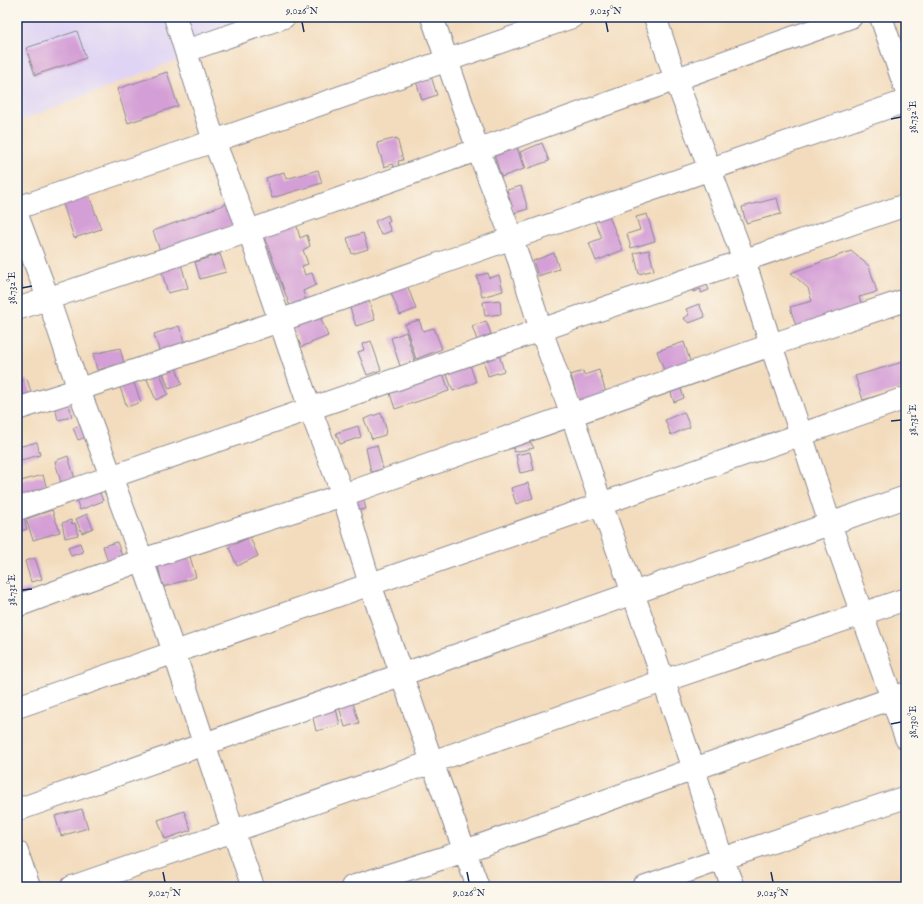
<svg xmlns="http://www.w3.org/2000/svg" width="923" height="904" viewBox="0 0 923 904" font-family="'IM FELL English',serif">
<rect width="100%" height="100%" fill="#fbf7ec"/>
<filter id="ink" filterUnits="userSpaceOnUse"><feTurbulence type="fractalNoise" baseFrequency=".025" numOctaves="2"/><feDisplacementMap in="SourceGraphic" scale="8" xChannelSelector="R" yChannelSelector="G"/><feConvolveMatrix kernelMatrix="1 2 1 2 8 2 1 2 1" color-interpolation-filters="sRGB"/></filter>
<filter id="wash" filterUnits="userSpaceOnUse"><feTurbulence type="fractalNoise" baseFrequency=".012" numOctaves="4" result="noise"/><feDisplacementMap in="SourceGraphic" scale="16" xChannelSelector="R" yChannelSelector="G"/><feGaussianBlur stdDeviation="0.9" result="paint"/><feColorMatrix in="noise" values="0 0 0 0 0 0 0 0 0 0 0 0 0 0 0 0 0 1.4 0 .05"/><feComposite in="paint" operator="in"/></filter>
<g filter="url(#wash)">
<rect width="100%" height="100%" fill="#f3dcbd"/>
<path fill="#e0d4f4" d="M17 17H293L232 39 17 122Z"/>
<g id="blocks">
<path fill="#d49fd6" d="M77 31 86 58 35 75 26 48Z
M167 72 178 106 128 123 117 89Z
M430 73 437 95 422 100 415 78Z
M397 138 403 160 398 161 399 166 394 167 393 164 384 167 377 143Z
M542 143 549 161 526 169 520 152Z
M517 147 524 169 501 177 494 154Z
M318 170 322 183 272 198 266 178 284 172 286 179Z
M521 186 528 209 514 213 507 190Z
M89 195 101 229 74 238 63 204Z
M777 198 781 214 746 223 742 207Z
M229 203 236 224 160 251 153 231Z
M608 214 623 250 596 261 589 243 602 238 594 220Z
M647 214 655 241 631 248 627 234 640 230 636 217Z
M388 215 390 221 387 222 391 231 381 235 375 221Z
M295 219 300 238 307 235 310 246 303 250 308 264 302 266 305 275 312 273 316 285 303 291 306 301 291 309 263 233Z
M363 233 368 249 352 254 347 238Z
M649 250 654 270 639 274 634 253Z
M851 251 869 266 877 292 859 297 864 314 799 335 790 307 812 301 808 288 791 273Z
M554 253 559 269 538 276 533 261Z
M220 254 226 272 200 279 195 262Z
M181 264 188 288 168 293 161 269Z
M17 271 23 288 17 290Z
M488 273 489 278 499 275 503 291 482 297 477 276Z
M703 275 709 290 701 293V289L693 292 689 281Z
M406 282 416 309 400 315 389 288Z
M368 298 375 320 356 326 349 305Z
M500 300 501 314 485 316 483 302Z
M699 304 705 317 689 323 683 318 689 315 686 309Z
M319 314 328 336 301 347 292 324Z
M419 320 423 331 434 328 442 349 416 359 405 324Z
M486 321 491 334 477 340 472 326Z
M179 326 185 345 160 353 154 334Z
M406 332 415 361 400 366 391 338Z
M371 341 381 370 367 375 358 352 364 350 362 344Z
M684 342 691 364 665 373 657 351Z
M120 348 124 363 97 370 93 354Z
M497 348 504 371 488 376 481 353Z
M468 360 476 382 453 391 445 369Z
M906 361V387L863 400 855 376Z
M176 368 182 384 169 389 163 373Z
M442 370 449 391 395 409 388 387Z
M599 370 607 396 579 404 571 375 583 371 584 375Z
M159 371 168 394 156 400 146 377Z
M132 378 141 402 127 407 118 382Z
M27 379 32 395 17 400V382Z
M680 386 684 398 674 402 670 390Z
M69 404 72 417 58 420 55 407Z
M684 412 690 427 671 435 665 420Z
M381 413 386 428 385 435 372 439 364 419Z
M87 422 92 435 78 440 73 428Z
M358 426 361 437 340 444 336 433Z
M17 430 20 440 17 441Z
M526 435 534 448 514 452 511 439Z
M37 442 40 455 21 460 18 447Z
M377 445 383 469 371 472 366 448Z
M530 452 534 470 520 473 516 455Z
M68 456 75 479 61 483 55 461Z
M43 475 47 489 17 497V482Z
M528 483 533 498 516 504 511 488Z
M97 485 103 501 80 510 74 494Z
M362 493 366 509 355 511 351 496Z
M52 510 60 532 33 540 26 519Z
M23 514 27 529 17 532V516Z
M87 514 93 528 82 533 76 519Z
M71 520 72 524 75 523 78 535 65 538 62 523Z
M250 537 258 556 237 566 229 547Z
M117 542 124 561 109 566 103 546Z
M80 543 83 552 71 556 68 547Z
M189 553 196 577 163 587 157 562Z
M35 558 42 579 31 582 25 561Z
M30 588 33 598 17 600V592Z
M352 699 359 723 345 727 338 703Z
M335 704 340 725 316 731 311 709Z
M82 809 88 828 61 836 55 816Z
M184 811 191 830 165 839 158 820Z
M240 883 241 887H223V886Z"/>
</g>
</g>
<g filter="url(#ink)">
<use href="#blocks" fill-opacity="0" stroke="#87868e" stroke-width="1"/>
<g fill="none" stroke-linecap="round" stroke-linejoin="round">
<g stroke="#87868e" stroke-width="24">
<path id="minor" d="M175 17 214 141 249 231 310 409 343 495 370 584 432 762 478 887
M432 17 478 150 512 238 541 330 572 415 601 504 633 593 694 769 722 859 733 887
M655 17 676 80 744 260 771 345 801 434 830 524 906 738
M881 17 906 90
M186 51 284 17
M17 208 214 141 572 17
M17 215 48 298 79 390 142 560 174 652 233 831 253 887
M17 309 249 231 851 17
M17 409C181 358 342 298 504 241 638 193 772 147 906 101
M17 509 906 205
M17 606 142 560 343 495 771 345 906 300
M17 707 906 398
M17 810 906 497
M17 852 29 887
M72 887 432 762 663 681 906 599
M352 887 465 851 904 694
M643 887 722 859 906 797"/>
</g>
<use href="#minor" stroke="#fff" stroke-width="22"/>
</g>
</g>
<path fill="none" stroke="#1b2f5e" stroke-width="1.5" d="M302 22 304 32M606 22 608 32M891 119 901 117M22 288 32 286M891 421 901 420M22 590 32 589M891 724 901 722M163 872 165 882M467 872 469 882M771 872 773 882"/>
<rect width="923" height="904" fill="none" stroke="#fbf7ec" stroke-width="44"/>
<rect x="22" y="22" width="879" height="860" fill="none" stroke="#1b2f5e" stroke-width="1.5"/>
<g font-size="10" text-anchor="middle" fill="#1b2f5e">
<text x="302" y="14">9.026°N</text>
<text x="606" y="14">9.025°N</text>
<text transform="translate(912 117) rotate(-90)" y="4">38.732°E</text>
<text transform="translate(11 288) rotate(-90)" y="4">38.732°E</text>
<text transform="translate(912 420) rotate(-90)" y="4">38.731°E</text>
<text transform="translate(11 590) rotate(-90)" y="4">38.731°E</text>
<text transform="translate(912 722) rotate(-90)" y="4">38.730°E</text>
<text x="165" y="896">9.027°N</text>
<text x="469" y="896">9.026°N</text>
<text x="773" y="896">9.025°N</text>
</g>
</svg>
